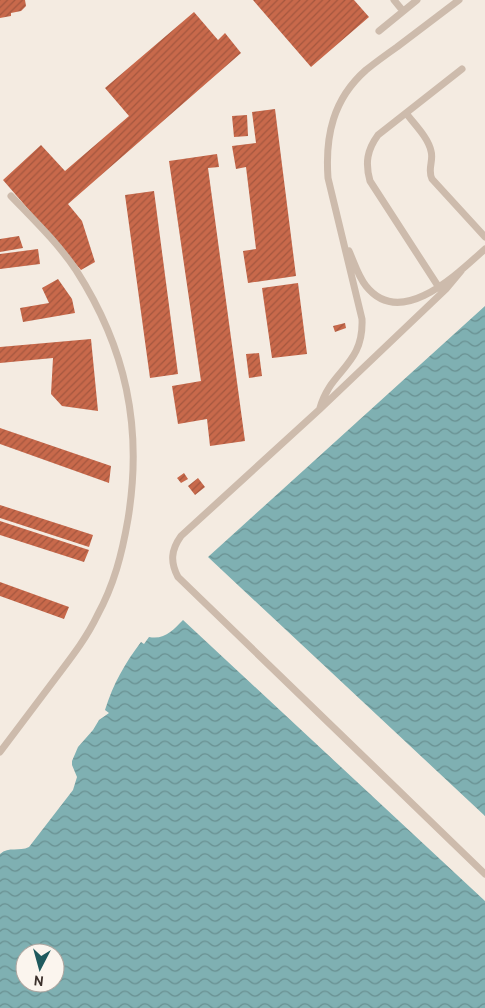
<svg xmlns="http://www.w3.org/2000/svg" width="485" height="1008" viewBox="0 0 485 1008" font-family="Overpass,sans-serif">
<defs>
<pattern id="water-waves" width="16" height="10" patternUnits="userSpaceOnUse" patternTransform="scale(1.25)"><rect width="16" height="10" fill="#7fb0b2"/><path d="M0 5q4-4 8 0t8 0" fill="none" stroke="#699091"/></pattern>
<pattern id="building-hatch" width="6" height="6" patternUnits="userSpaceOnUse" patternTransform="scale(1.25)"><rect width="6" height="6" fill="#c8694b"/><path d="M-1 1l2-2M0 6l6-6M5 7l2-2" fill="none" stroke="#a4573f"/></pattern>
</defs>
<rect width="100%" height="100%" fill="#f4ebe1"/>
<path fill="url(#water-waves)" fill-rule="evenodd" d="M485 306V816L208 557Z
M183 620 485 901V1008H0V854C9 846 19 852 29 847L73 790 77 777 72 765V761L78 747 93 730 99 720 109 713 105 710C113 684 125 663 141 642L144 644 149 637C165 640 173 630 183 620ZM25 953H55V983H25Z"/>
<path fill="url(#building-hatch)" d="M0 0H25L26 6 21 11 11 13V16L0 18Z
M253 0H354L369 17 311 67Z
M194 12 218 40 225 33 241 53 68 204 82 221 95 262 81 270 3 180 41 145 65 171 129 116 105 88Z
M275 109 296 276 248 283 243 251 256 249 246 167 236 169 232 146 256 143 252 112Z
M247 115 248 136 234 137 232 116Z
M217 154 219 167 208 168 245 441 210 446 207 419 178 424 172 386 201 381 169 161Z
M154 191 178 374 150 378 125 195Z
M19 236 23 248 0 252V239Z
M38 249 40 264 0 269V254Z
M58 279 72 299 75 313 23 322 20 308 49 303 42 288Z
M298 283 307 354 272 358 262 288Z
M345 323 346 328 335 332 333 326Z
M91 339 98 411 62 406 51 394 53 358 0 363V347Z
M259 353 262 376 249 378 246 354Z
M0 428 111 466 109 483 0 444Z
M184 473 188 479 181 483 177 478Z
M198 478 205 487 195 495 188 486Z
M0 505 93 535 89 547 0 518Z
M0 521 89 550 84 562 0 535Z
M0 582 69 607 64 619 0 596Z"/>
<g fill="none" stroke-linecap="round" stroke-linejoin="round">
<path stroke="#cdbbac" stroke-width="7" d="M394 0 403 11
M379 31 417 0
M406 113C414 124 428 137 431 151 434 161 427 169 432 179L485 237
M349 251C354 262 358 276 366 286 401 330 457 274 485 249
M461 271 446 289 320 409 181 536C171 550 170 562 178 577L485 874
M438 286 370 181C365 163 367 150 378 135L462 69
M320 408C330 370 364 366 362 319L328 178C325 136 333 99 366 70 376 62 387 54 397 47 418 31 438 16 459 0
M0 752C18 728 37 703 55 679 70 659 86 639 97 616 114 585 122 554 128 519 143 427 126 348 76 270 58 243 33 219 11 196"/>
</g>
<g transform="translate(40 968) rotate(186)"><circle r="24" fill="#fbf5ee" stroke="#aea6a0"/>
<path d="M0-4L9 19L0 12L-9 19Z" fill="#1f5a5e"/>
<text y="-8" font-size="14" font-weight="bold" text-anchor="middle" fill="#3b302b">N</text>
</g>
</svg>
